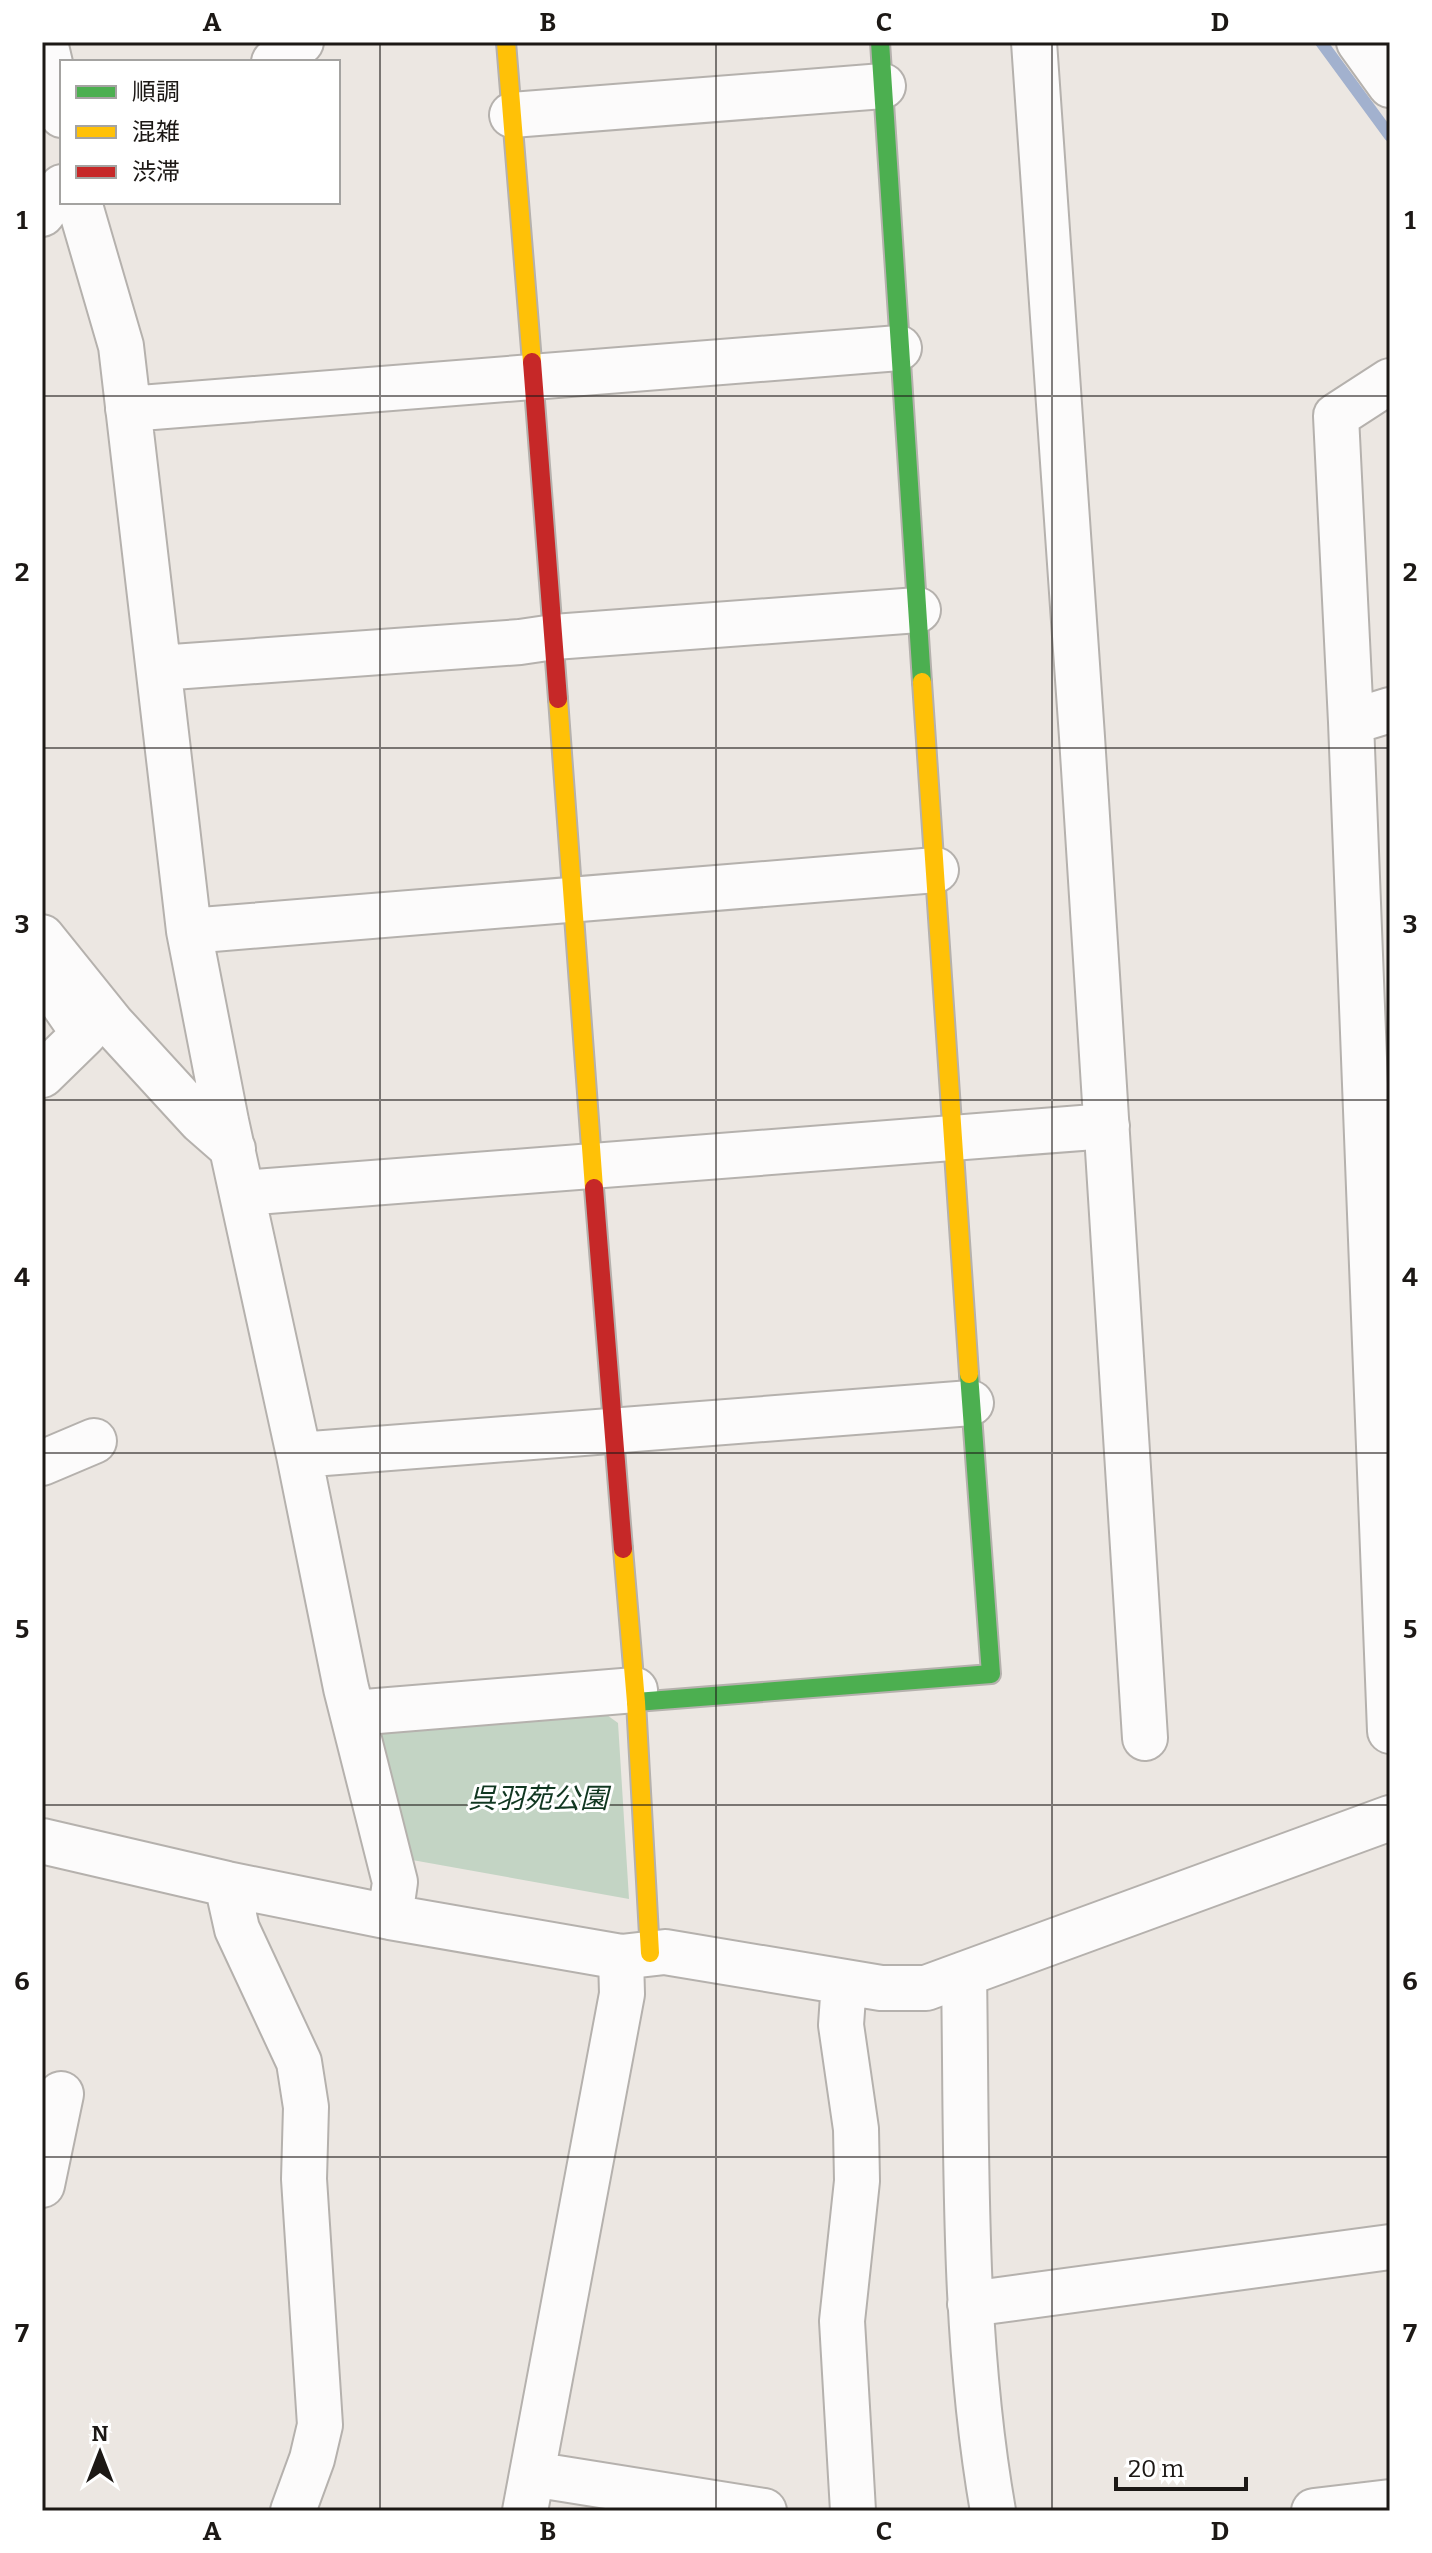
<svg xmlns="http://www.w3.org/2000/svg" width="1432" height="2553" viewBox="0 0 1432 2553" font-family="Bitter,'Noto Sans JP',serif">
<rect width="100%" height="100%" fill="#ece7e2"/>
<path fill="#c3d4c4" d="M600 1710 618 1723 629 1899 401 1858 377 1727Z"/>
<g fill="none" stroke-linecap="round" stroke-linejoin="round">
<path stroke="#a2b1ce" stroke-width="12" d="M1321 42 1390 136"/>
<g stroke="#b5b1ad" stroke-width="48">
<path id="street" d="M45 42 62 115
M1034 42 1082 737 1145 1738
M1359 42 1390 85
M274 62 301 42
M512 115 883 86
M79 202 121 346 189 931 226 1121 299 1455 346 1688 395 1882 390 1917
M42 214 62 187
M1390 381 1336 416 1351 722 1390 1731
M128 409 899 348
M159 668 520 642 554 637 918 610
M1351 722 1390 710
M189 931 936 870
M42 937 112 1024 201 1121 233 1149
M42 1075 84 1034 53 989
M243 1193 1107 1126
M299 1455 971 1403
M42 1463 94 1441
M353 1713 635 1690
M42 1841 227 1884 390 1917 621 1957 665 1952 881 1988H926L1390 1818
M227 1884 237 1929 299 2062 306 2107 304 2179 320 2425 312 2459 293 2511
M964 1974C967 2153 962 2334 993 2511
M844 1982 841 2025 856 2129 857 2181 842 2321 853 2511
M42 2185 61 2094
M970 2304 1390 2247
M532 2474 764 2511
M525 2511 622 1994 621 1957
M1314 2511 1390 2502"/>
</g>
<g stroke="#b5b1ad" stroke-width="22">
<path id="fast" d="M880 42 922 682
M636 1702 991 1674 969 1374"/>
</g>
<g stroke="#b5b1ad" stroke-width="22">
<path id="slow" d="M506 42 532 362
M922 682 969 1374
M558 699 594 1188
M623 1549 636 1702 650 1953"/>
</g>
<g stroke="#b5b1ad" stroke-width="22">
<path id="jam" d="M532 362 558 699
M594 1188 623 1549"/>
</g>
<use href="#street" stroke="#fcfbfb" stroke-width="44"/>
<use href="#fast" stroke="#4caf50" stroke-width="18"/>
<use href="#slow" stroke="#ffc107" stroke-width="18"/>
<use href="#jam" stroke="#c62828" stroke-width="18"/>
</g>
<path fill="none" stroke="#1c1815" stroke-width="2" stroke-opacity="0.55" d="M380 42V2511M716 42V2511M1052 42V2511M42 396H1390M42 748H1390M42 1100H1390M42 1453H1390M42 1805H1390M42 2157H1390"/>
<g text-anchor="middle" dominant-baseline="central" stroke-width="6" stroke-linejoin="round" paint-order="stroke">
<g font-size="28" font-style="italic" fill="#113721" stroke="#fff">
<text x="538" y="1798">呉羽苑公園</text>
</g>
</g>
<rect width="1432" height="2553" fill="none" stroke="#ffffff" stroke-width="88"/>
<rect x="60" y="60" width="280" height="144" fill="#ffffff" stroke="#a4a3a1" stroke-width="2"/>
<rect x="76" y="86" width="40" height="12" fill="#4caf50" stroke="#a4a3a1" stroke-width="2"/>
<text x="132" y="100" font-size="24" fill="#1c1815">順調</text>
<rect x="76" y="126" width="40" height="12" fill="#ffc107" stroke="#a4a3a1" stroke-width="2"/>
<text x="132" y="140" font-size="24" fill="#1c1815">混雑</text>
<rect x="76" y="166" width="40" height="12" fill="#c62828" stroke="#a4a3a1" stroke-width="2"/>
<text x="132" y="180" font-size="24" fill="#1c1815">渋滞</text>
<g transform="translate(100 2453)" stroke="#ffffff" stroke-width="6" paint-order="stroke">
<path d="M0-6L14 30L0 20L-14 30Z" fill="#1c1815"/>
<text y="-12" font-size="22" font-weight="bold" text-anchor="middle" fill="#1c1815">N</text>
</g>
<path d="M1116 2477v12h130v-12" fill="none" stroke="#1c1815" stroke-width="4"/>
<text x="1128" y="2477" font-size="24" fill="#1c1815" stroke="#ffffff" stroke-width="6" paint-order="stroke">20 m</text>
<rect x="44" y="44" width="1344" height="2465" fill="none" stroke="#1c1815" stroke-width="3"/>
<g font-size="26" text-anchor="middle" font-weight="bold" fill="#1c1815">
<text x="212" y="31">A</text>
<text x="548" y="31">B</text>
<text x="884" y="31">C</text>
<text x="1220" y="31">D</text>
<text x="22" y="229">1</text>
<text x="1410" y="229">1</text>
<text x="22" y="581">2</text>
<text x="1410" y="581">2</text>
<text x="22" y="933">3</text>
<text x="1410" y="933">3</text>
<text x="22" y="1286">4</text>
<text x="1410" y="1286">4</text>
<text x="22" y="1638">5</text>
<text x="1410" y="1638">5</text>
<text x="22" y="1990">6</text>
<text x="1410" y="1990">6</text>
<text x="22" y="2342">7</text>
<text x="1410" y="2342">7</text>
<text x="212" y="2540">A</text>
<text x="548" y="2540">B</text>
<text x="884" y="2540">C</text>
<text x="1220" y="2540">D</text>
</g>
</svg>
